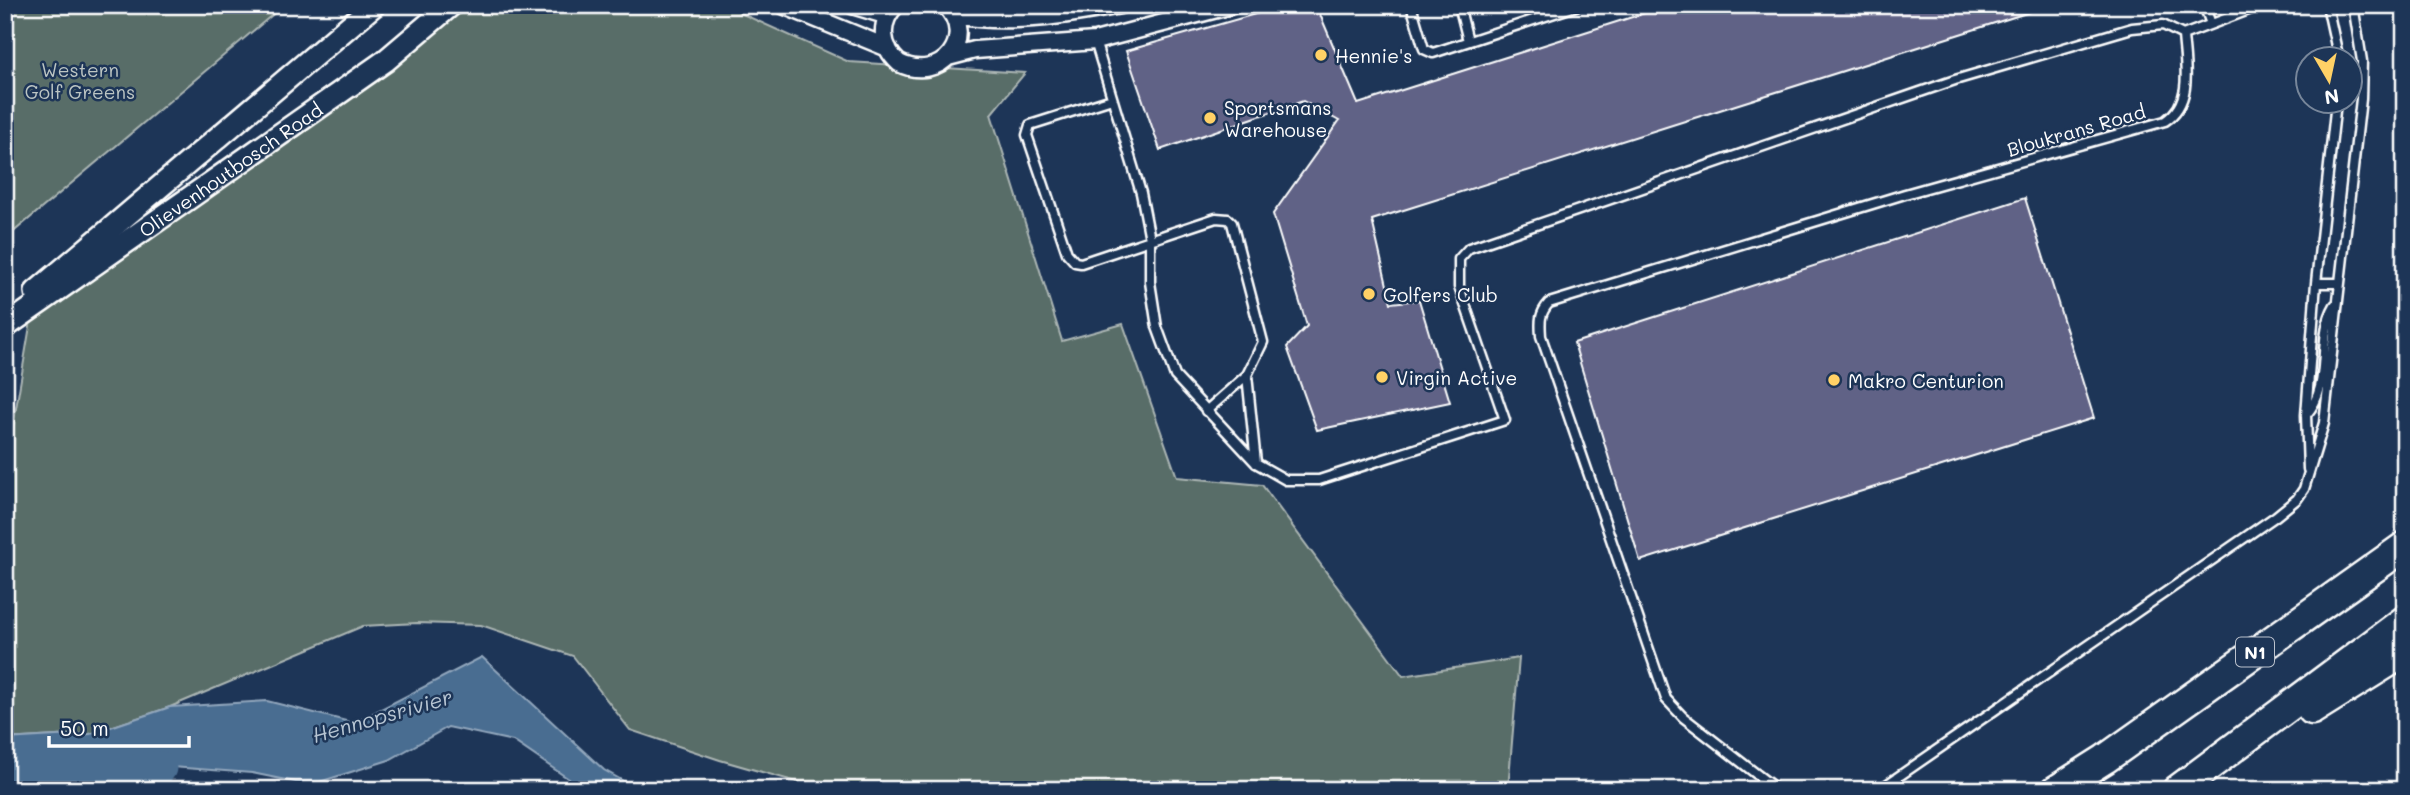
<svg xmlns="http://www.w3.org/2000/svg" width="2410" height="795" viewBox="0 0 2410 795" font-family="Mali,sans-serif">
<rect width="100%" height="100%" fill="#1d3557"/>
<filter id="ink" filterUnits="userSpaceOnUse"><feTurbulence type="fractalNoise" baseFrequency=".0143" numOctaves="2"/><feDisplacementMap in="SourceGraphic" scale="14" xChannelSelector="R" yChannelSelector="G"/><feConvolveMatrix kernelMatrix="1 2 1 2 8 2 1 2 1" color-interpolation-filters="sRGB"/></filter>
<g filter="url(#ink)">
<path fill="#586d68" stroke="#acb6b4" stroke-width="2" d="M5 5H284L5 239Z
M443 5H732L740 13 849 62 1025 73 991 114 1062 341 1123 324 1177 477 1262 485 1403 676 1519 658 1508 790H825L720 760 630 730 573 656 481 625 417 623 363 626 170 707 90 734 5 739V473L33 308Z"/>
<path fill="#4a6d91" stroke="#92a7bd" stroke-width="2" d="M482 657 604 770 639 790H585L513 741 448 727 389 760 310 785 252 773 171 767 130 776 109 790H14L5 787V739L90 734 170 707 267 701 354 723Z"/>
<g fill="none" stroke-linecap="round" stroke-linejoin="round">
<path stroke="#4a6d91" stroke-width="33" d="M109 790 141 769 160 768"/>
</g>
<path fill="#616286" stroke="#fff" stroke-width="2" d="M1287 5H1316L1358 104 1670 5H2038L2039 9 1372 220 1391 303 1419 300 1450 402 1317 430 1287 347 1307 326 1273 214 1339 121 1303 101 1160 150 1126 51Z
M2025 198 2094 418 1640 561 1574 343Z"/>
<g fill="none" stroke-linecap="round" stroke-linejoin="round">
<g stroke="#fff" stroke-width="13">
<path id="lane" d="M1411 5 1424 49 1433 53 1579 5
M1459 5 1468 41
M2204 5 2211 24
M2327 5 2339 60
M1095 41 1141 193 1150 239V282L1157 327 1175 376 1256 463 1286 480H1319L1505 420 1459 287V259L1469 248 1955 80 2132 28 2163 25 2183 35
M1112 99 1030 125 1027 135 1067 253 1075 262 1081 263 1216 218 1228 219 1232 223 1263 342 1247 375 1206 411
M2316 283H2339
M1247 375 1256 463
M2306 415C2334 383 2315 339 2335 305
M2308 469 2306 415 2316 283 2336 102
M1777 790 1683 717 1666 699 1541 336C1540 322 1539 314 1549 303L1905 194 2165 121C2194 102 2185 65 2183 35L2262 5
M1879 790 2276 516 2297 499 2304 489 2324 423 2361 99 2362 61 2353 5"/>
</g>
<g stroke="#fff" stroke-width="21">
<path id="street" d="M783 5 888 48
M852 5 888 16
M896 5C878 23 881 47 899 63 941 84 978 38 945 5
M954 15C1007 25 1066 16 1120 5
M948 57 975 50 1095 41 1232 5"/>
</g>
<g stroke="#fff" stroke-width="26">
<g id="secondary">
<path d="M36 292 374 5"/>
<path id="s1" d="M5 327 385 61 451 5"/>
</g>
</g>
<g stroke="#fff" stroke-width="33">
<path id="highway" d="M2312 710 2405 652
M2056 790 2105 759 2405 546
M2177 790 2405 620"/>
</g>
<use href="#lane" stroke="#1d3557" stroke-width="8"/>
<use href="#street" stroke="#1d3557" stroke-width="16"/>
<use href="#secondary" stroke="#1d3557" stroke-width="21"/>
<use href="#highway" stroke="#1d3557" stroke-width="28"/>
</g>
</g>
<g fill="#ffd166" stroke="#1d3557" stroke-width="2.5">
<circle cx="1321" cy="55" r="7"/>
<circle cx="1210" cy="118" r="7"/>
<circle cx="1369" cy="294" r="7"/>
<circle cx="1382" cy="377" r="7"/>
<circle cx="1834" cy="380" r="7"/>
</g>
<g text-anchor="middle" dominant-baseline="central" stroke-width="5" stroke-linejoin="round" paint-order="stroke">
<rect fill="#1d3557" stroke="#bbc2cd" stroke-width="2" x="2236" y="637.5" width="38" height="29" rx="5"/>
<g font-size="18" font-weight="bold" fill="#fff">
<text x="2255" y="652">N1</text>
</g>
<g font-size="19" fill="#fff" stroke="#1d3557" text-anchor="start">
<text x="1335" y="55">Hennie's</text>
<text x="1224" y="107">Sportsmans<tspan x="1224" dy="22">Warehouse</tspan></text>
<text x="1383" y="294">Golfers Club</text>
<text x="1396" y="377">Virgin Active</text>
<text x="1848" y="380">Makro Centurion</text>
</g>
<g font-size="19" fill="#bcc5c3" stroke="#1d3557">
<text x="80" y="69">Western<tspan x="80" dy="22">Golf Greens</tspan></text>
</g>
<g font-size="19" fill="#fff" stroke="#1d3557">
<text transform="translate(2076 130) rotate(-16)">Bloukrans Road</text>
<text stroke="none"><textPath href="#s1" startOffset="275">Olievenhoutbosch Road</textPath></text>
</g>
<g font-size="21" font-style="italic" fill="#b7c5d3" stroke="#1d3557">
<text transform="translate(382 715) rotate(-16)">Hennopsrivier</text>
</g>
</g>
<rect width="2410" height="795" fill="none" stroke="#1d3557" stroke-width="28"/>
<rect x="14" y="14" width="2382" height="767" fill="none" stroke="#fff" stroke-width="2.5" filter="url(#ink)"/>
<g transform="translate(2329 80) rotate(171)"><circle r="33" fill="#1d3557" stroke="#77869a" stroke-width="2"/>
<path d="M0-5L12 26L0 18L-12 26Z" fill="#ffd166"/>
<text y="-10" font-size="19" font-weight="bold" text-anchor="middle" fill="#ffffff">N</text>
</g>
<path d="M49 736v10h140v-10" fill="none" stroke="#ffffff" stroke-width="3.5"/>
<text x="60" y="736" font-size="21" fill="#ffffff" stroke="#1d3557" stroke-width="5" paint-order="stroke">50 m</text>
</svg>
